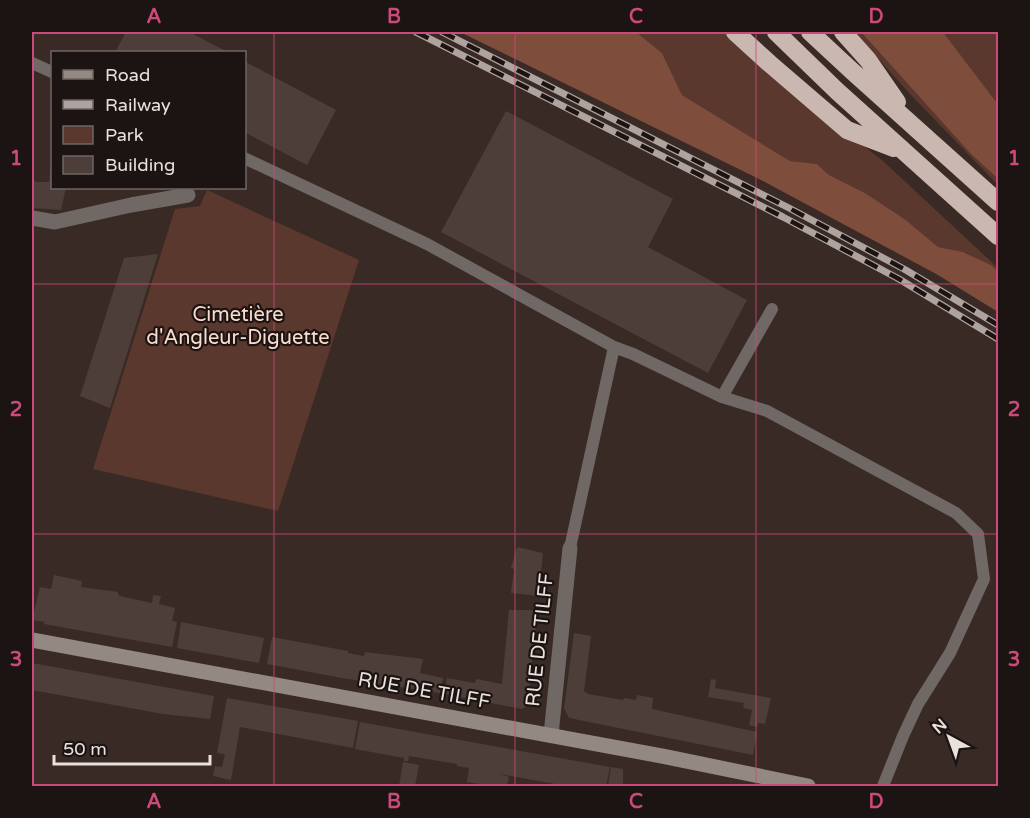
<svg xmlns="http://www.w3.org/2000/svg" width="1030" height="818" viewBox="0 0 1030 818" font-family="'Varela Round',sans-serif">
<rect width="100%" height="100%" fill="#392a25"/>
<path fill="#5b382d" d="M636 32H730L804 99 883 161 998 268V271L991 265 963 252 938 247 906 220 865 193 829 175 817 164 790 161 682 95 662 53Z
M854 32H861L970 153 998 179V185L911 95Z
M943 32H998V115L997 103Z
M207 190 359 260 278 511 93 469 175 209 200 206Z"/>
<path fill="#7e4d3c" d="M460 32H636L662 53 682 95 790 161 817 164 829 175 865 193 906 220 938 247 963 252 991 265 998 271V312L938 275 763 181Z
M861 32H943L997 103 998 179 970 153Z"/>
<path fill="#4e3e39" d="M126 32H189L228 52H115Z
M244 61 336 110 307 165 244 132Z
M506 111 673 199 648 247 747 300 708 373 441 232Z
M51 168 52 188H66L61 210 32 208V179L37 182H49Z
M158 254 110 408 80 396 124 258Z
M517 547 543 553 539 596 511 593 514 569 511 568Z
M54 575 82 581 81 587 118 592V595L124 597 152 603 153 595 161 596 159 604 175 608 172 621 177 622 172 647 44 624 45 622 32 620 40 587 51 589Z
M509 610H538L527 706 522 709 444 694 447 678 475 683 476 679 502 684Z
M181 622 264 638 259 663 177 648Z
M574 633 591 636 584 691 588 694 623 700 624 698 636 700 637 695 653 698 652 709 757 732 753 755 569 718 564 708Z
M272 637 348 651V653L364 656 365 652 423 659 420 673 443 678 440 693 342 678 267 664Z
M32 663 214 696 210 719 163 714 32 690Z
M711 679 716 680 715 688 771 698 765 724 758 723 757 727 749 725 752 710 743 708 744 703 708 697Z
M227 698 358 721 353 748 240 727 231 780 213 776 215 766 222 767 225 754 217 753Z
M360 722 610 767 606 786H581L567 784 566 786 500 774 509 777 507 786H491L467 782 469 768 457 766V764L409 756 408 761H404V758L355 749Z
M403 762 419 765 415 786H399Z
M611 767 623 769V786H608Z"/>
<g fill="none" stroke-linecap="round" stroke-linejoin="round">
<path stroke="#6f6865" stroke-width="12" d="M32 63 52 72
M244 158 427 244 614 347 633 354 722 397 772 309
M722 397 767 411 956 513 978 534 984 579 950 653 918 704 903 736 883 786
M570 548 614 347"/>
<path stroke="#6f6865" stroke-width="15" d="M32 218 55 222 131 205 188 195
M551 735 570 548"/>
<path stroke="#948883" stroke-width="15" d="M32 640 667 757 808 786"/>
<path stroke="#cab7b0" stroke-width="18" d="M735 32 769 63 847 130 894 148
M776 32 837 91 998 236
M810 32 852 71 998 202
M843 32 868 60 897 102"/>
<g stroke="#afa39f" stroke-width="7">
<path id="rail" d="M416 32 783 217 899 279 998 339
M442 32 789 208 904 269 998 325"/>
</g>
<use href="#rail" stroke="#1b1412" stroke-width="4.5" stroke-dasharray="14" stroke-linecap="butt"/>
</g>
<path fill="none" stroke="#cc4a7b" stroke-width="1.5" stroke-opacity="0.55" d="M274 32V786M515 32V786M756 32V786M32 284H998M32 534H998"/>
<g text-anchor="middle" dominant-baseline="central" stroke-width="4.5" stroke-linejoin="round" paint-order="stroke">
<g font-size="20" fill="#fcdbcf" stroke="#1b1412">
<text x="238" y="315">Cimetière<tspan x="238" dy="23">d'Angleur-Diguette</tspan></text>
</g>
<g font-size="20" fill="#eae0dc" stroke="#1b1412">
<text transform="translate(540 640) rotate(-84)">RUE DE TILFF</text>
<text transform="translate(424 691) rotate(10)">RUE DE TILFF</text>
</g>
</g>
<rect width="1030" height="818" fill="none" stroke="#1b1412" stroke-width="66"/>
<rect x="51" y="51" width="195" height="138" fill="#1b1412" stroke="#6e6663" stroke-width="1.5"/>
<rect x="63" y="70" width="30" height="9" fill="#948883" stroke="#6e6663" stroke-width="1.5"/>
<text x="105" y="81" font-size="18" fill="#eae0dc">Road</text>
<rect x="63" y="100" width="30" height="9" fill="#afa39f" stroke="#6e6663" stroke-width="1.5"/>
<text x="105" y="111" font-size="18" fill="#eae0dc">Railway</text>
<rect x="63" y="126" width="30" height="18" fill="#5b382d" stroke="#6e6663" stroke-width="1.5"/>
<text x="105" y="141" font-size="18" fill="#eae0dc">Park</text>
<rect x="63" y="156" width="30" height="18" fill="#4e3e39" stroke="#6e6663" stroke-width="1.5"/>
<text x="105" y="171" font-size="18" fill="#eae0dc">Building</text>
<g transform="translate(949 737) rotate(319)" stroke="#1b1412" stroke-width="4.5" paint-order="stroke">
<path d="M0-4.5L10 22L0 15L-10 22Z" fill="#eae0dc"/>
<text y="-9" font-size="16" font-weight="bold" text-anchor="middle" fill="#eae0dc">N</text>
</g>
<path d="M54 755v9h156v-9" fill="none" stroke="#eae0dc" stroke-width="3"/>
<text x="63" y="755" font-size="18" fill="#eae0dc" stroke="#1b1412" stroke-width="4.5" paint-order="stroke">50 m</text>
<rect x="33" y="33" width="964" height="752" fill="none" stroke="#cc4a7b" stroke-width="2"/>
<g font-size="20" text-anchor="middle" font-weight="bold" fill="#cc4a7b">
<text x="154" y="23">A</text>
<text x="394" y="23">B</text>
<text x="636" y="23">C</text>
<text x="876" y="23">D</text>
<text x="16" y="165">1</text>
<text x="1014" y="165">1</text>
<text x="16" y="416">2</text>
<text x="1014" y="416">2</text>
<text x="16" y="666">3</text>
<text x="1014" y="666">3</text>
<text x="154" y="808">A</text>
<text x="394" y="808">B</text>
<text x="636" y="808">C</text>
<text x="876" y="808">D</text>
</g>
</svg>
